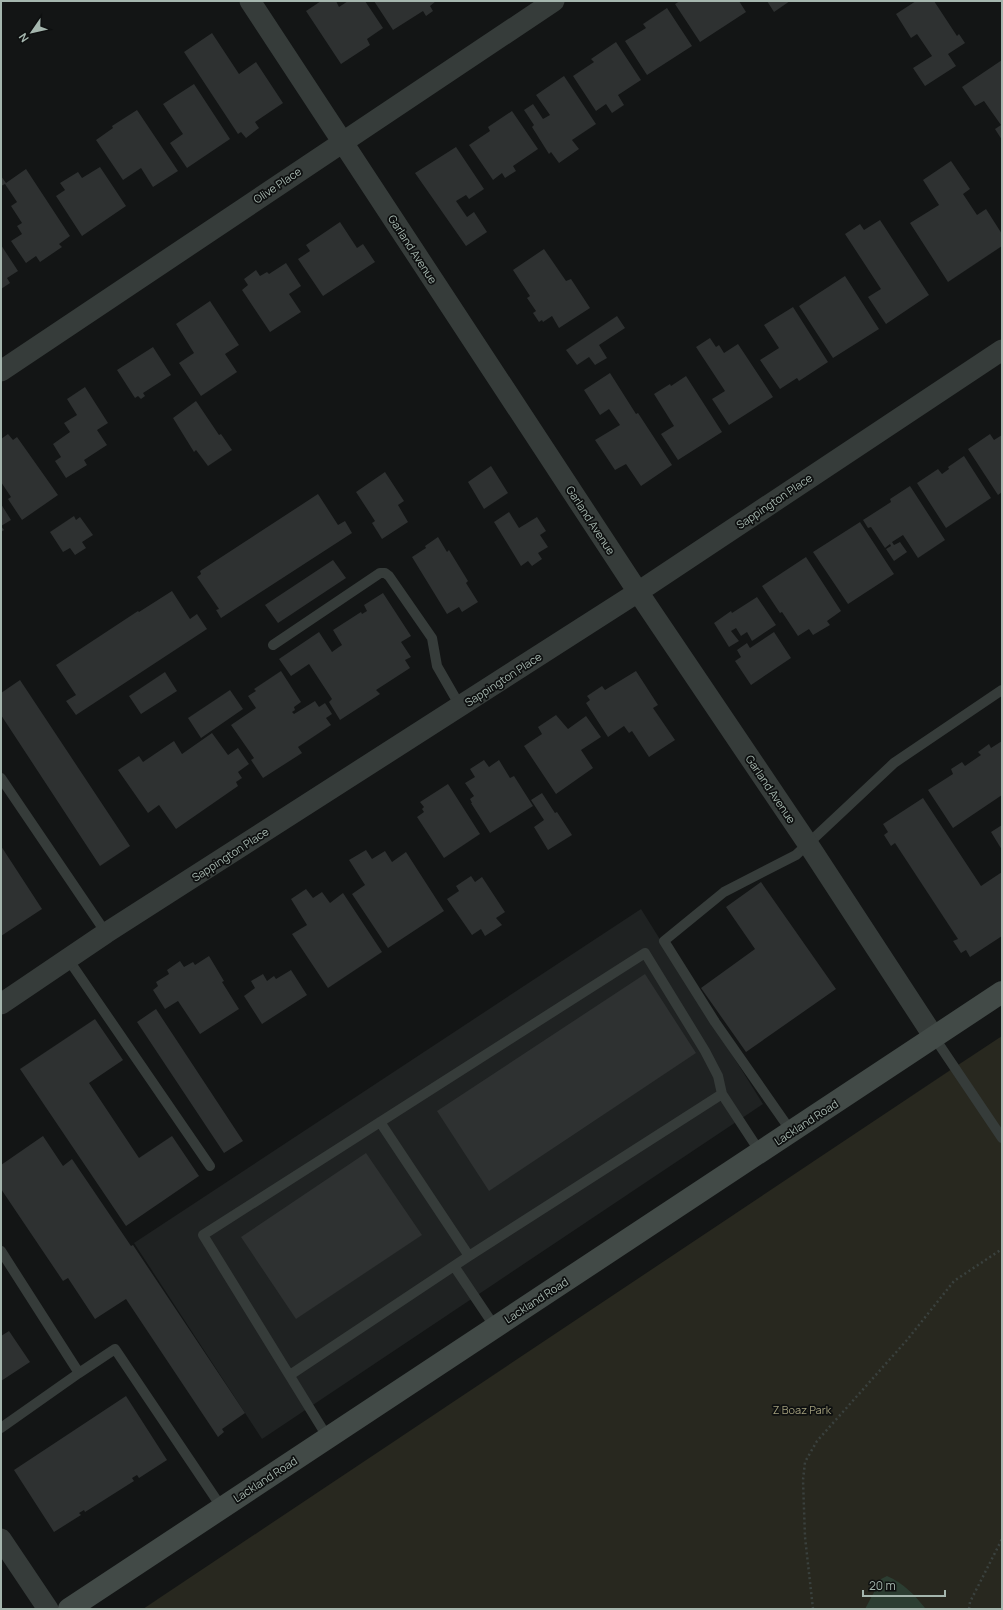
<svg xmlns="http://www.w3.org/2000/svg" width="1003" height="1610" viewBox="0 0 1003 1610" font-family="Manrope,sans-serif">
<rect width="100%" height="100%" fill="#131515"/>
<path fill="#1f2222" d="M641 909 763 1104 262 1439 134 1243Z"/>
<path fill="#28281f" d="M1002 1036V1609H143L955 1067Z"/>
<path fill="#2c3e32" d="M887 1576C903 1583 914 1594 925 1608L927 1609H865L881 1579Z"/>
<path fill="#2e3131" d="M321 1H336L339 7 348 1H365L383 28 367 39 370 45 341 64 306 11Z
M374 1H436L430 6 433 11 426 16 423 11 393 30Z
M680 1H739L746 12 700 42 675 4Z
M767 1H790L774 12Z
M916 1H934L957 36 959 34 965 43 948 54 956 66 925 86 913 68 932 56 917 34 911 38 896 14Z
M667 8 692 46 647 75 625 41 646 28 643 24Z
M212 33 239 74 256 62 283 103 255 122 259 128 246 138 241 132 238 134 184 52Z
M616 42 641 80 618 95 624 105 612 113 606 104 596 111 573 76 594 62 591 59Z
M1002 60V140L995 129 1001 125 984 101 975 106 962 87Z
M564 76 596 124 572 140 579 149 559 163 551 152 549 154 532 127 534 125 524 110 533 104 543 119 550 115 536 95Z
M194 84 230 139 187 168 170 143 183 134 163 104Z
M137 110 178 171 153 187 141 168 123 180 96 140 113 128 112 126Z
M512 111 538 149 513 166 516 171 505 178 502 173 493 180 469 145 490 131 488 127Z
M456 147 484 189 469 199 466 195 456 201 467 217 474 212 487 232 466 246 415 173Z
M951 161 970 189 963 194 977 215 986 209 1002 234V246L948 282 910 223 939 205 923 180Z
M100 167 126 206 82 236 56 196 65 190 60 183 78 172 82 178Z
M26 169 70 236 59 244 62 247 40 262 36 256 26 263 11 241 22 234 17 226 22 223 11 206 17 202 5 184 1 186V176L6 183Z
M880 220 929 295 886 324 868 297 881 289 845 234 860 224 864 230Z
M340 222 357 248 363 244 375 262 323 296 298 259 310 251 306 245Z
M1 245 18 271 7 278 10 283 1 289Z
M544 249 566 281 571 279 590 308 559 328 552 316 543 322 542 320 539 322 533 313 536 311 527 298 530 296 513 270Z
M286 263 301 286 289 294 301 312 270 332 242 290 248 285 244 279 256 270 260 276 267 272 269 274Z
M845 276 879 329 833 358 799 306Z
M210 301 239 345 225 354 237 372 201 396 179 363 194 353 176 324Z
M793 307 828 362 799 381 797 378 780 389 760 360 779 348 764 325Z
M617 316 625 328 599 345 607 358 595 365 589 357 577 365 566 350Z
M710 338 716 347 719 345 724 353 738 344 773 397 729 425 712 399 725 391 696 347Z
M153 347 171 375 143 393 145 396 141 399 138 396 135 398 117 370Z
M610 373 636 414 638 413 672 465 641 486 626 464 615 470 595 440 620 425 609 409 600 415 584 390Z
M686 376 722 432 678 460 661 434 674 426 654 394 670 384 671 386Z
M85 387 108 423 97 430 107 445 84 460 87 465 66 478 55 461 61 457 53 444 70 432 64 423 77 415 67 399Z
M196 401 219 435 221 434 232 450 208 466 196 450 194 452 173 418Z
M8 434 13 440 17 437 58 495 22 520 8 499 11 497 1 482V439Z
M990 434 994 440 1002 435V492L998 495 968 449Z
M964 456 991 498 946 528 917 483 938 469 942 474 949 469 948 467Z
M491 466 508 493 484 509 468 482Z
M385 472 404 501 398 505 408 522 382 539 372 523 375 521 356 492Z
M910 486 945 540 918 558 903 535 892 542 894 545 900 542 907 552 894 561 886 549 891 546 890 544 885 548 871 527 868 528 863 520 891 502 890 499Z
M318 494 338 525 345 521 352 533 221 618 216 610 219 609 197 577 201 574 200 571Z
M1 504 11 520 1 526 4 530 1 532Z
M509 512 519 528 537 517 546 531 540 535 548 547 538 553 542 559 532 566 528 561 521 566 494 522Z
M74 516 76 520 80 517 93 535 82 542 86 548 75 555 70 548 63 552 50 532Z
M860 522 894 574 848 604 813 552Z
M438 537 447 552 449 550 468 581 466 583 478 602 462 612 459 607 447 614 412 557 426 548 425 546Z
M806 557 841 611 827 621 830 625 813 635 809 629 798 636 782 612 780 613 762 586Z
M333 560 346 578 278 623 265 605Z
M172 591 190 619 197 614 207 629 76 715 66 701 76 695 56 665 138 611 139 612Z
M383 593 411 636 401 642 411 657 405 660 410 668 376 690 380 694 340 720 329 702 332 699 309 664 291 676 279 659 319 632 332 652 339 647 342 645 333 630 361 612 362 614 367 611 364 605Z
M757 597 776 625 752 641 747 632 741 636 736 628 731 631 739 641 729 647 714 623 731 611 732 613Z
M774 632 791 658 751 685 735 661 741 657 737 650 747 643 750 648Z
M281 671 301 702 294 707 295 710 292 712 294 714 315 701 319 707 325 703 332 714 326 718 331 725 298 747 302 753 263 778 251 760 254 758 231 725 256 708 248 696 256 691 254 689Z
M636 671 658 705 653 708 675 740 649 757 632 731 629 733 624 726 608 737 586 703 590 700 587 696 602 686 605 690Z
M165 672 177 691 141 714 129 696Z
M20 680 130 846 100 866 1 715V693Z
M230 690 243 709 201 738 188 718Z
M556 715 568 729 586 716 601 737 581 750 593 768 556 794 524 746 542 734 538 727Z
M212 733 228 755 238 748 249 764 238 772 242 778 236 782 238 786 176 829 159 805 148 813 118 770 139 756 143 762 174 741 182 754Z
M1002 741V795L953 828 928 790 953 774 951 769 962 762 965 766 981 755 978 752 989 744 991 748Z
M484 760 489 767 499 760 510 778 514 776 533 806 490 833 471 803H472L470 799 474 796 465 783 475 777 470 769Z
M448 784 480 834 444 858 417 817 424 812 422 809 424 807 420 802Z
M542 793 555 813 557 812 572 835 548 850 534 827 544 820 531 800Z
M923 798 981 886 1002 872V936L970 957 966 950 961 953 953 941 958 939 895 843 891 846 884 835 888 832 883 824Z
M1002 825V850L991 832Z
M1 846 42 909 1 936Z
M366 850 372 859 385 851 392 862 406 852 444 911 388 948 352 894 365 885 349 860Z
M471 876 475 882 482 877 505 912 496 918 502 925 485 936 481 929 472 935 447 899 459 891 456 886Z
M761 882 836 989 746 1052 701 988 755 949 726 907Z
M306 889 313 898 322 892 330 903 343 893 382 952 328 988 292 934 307 925 291 899Z
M209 956 224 981 222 982 239 1009 200 1034 178 1001 165 1009 153 990 158 986 156 982 169 974 167 970 180 961 184 967 193 962 195 965Z
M291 970 307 995 262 1024 244 996 255 988 251 981 263 974 267 981 274 976 276 979Z
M645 974 696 1053 489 1191 437 1111Z
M156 1009 243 1141 224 1153 137 1022Z
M95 1019 123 1060 89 1083 139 1158 172 1136 199 1176 126 1226 20 1069Z
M43 1136 63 1166 72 1159 131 1246 133 1245 245 1413 222 1429 224 1432 218 1437 126 1299 95 1319 68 1278 63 1281 1 1189V1165Z
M366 1153 422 1235 296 1319 241 1237Z
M9 1331 30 1362 1 1381V1336Z
M126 1396 167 1460 139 1478 137 1475 132 1478 134 1481 85 1512 84 1510 79 1513 81 1515 54 1532 14 1470Z"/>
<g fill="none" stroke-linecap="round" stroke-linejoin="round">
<path stroke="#3a413e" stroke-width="2.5" stroke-dasharray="2 3" stroke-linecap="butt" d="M813 1609 805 1537 803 1480 805 1462 817 1441 907 1340 954 1281 1002 1249
M969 1609 970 1602 1002 1539"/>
<path stroke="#363c3a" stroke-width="10" d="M273 645 380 573H385L389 576 432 638 437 666 460 706
M1 778 106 933
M68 959 210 1166
M934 1037 1002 1138
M380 1122 469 1256
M791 1131 715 1022 664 941 724 892 796 855 894 763 1002 690
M1 1251 79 1373 1 1428
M454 1266 495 1327
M79 1373 115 1349 222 1508
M290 1375 469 1256 722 1094
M328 1438 203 1235 645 953 705 1051 718 1076 722 1094 760 1152"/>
<path stroke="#363c3a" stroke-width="21" d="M250 1 638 592 808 844 934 1037
M1 371 554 1
M1 1004 106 933 638 592 1002 350
M1 1539 48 1609"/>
<path stroke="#424a47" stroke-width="22" d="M69 1609 1002 992"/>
</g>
<g text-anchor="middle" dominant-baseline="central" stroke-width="3.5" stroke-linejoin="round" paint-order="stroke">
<g font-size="11" fill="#a5b6ae" stroke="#0e1010">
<text transform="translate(277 185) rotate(-34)">Olive Place</text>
<text transform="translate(413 249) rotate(57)">Garland Avenue</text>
<text transform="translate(774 501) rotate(-34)">Sappington Place</text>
<text transform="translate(591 520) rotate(57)">Garland Avenue</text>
<text transform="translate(503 679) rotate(-33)">Sappington Place</text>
<text transform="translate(771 789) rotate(56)">Garland Avenue</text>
<text transform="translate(230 854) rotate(-33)">Sappington Place</text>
<text transform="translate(806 1122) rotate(-33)">Lackland Road</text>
<text transform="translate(536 1300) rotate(-33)">Lackland Road</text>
<text transform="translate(265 1479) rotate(-33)">Lackland Road</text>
</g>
<g font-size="11" fill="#a19d7b" stroke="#0e1010">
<text x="802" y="1409">Z Boaz Park</text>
</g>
</g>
<rect width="1003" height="1610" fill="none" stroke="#a5b6ae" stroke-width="4"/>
<g transform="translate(32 32) rotate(236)" stroke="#0e1010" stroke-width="3" paint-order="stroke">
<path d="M0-3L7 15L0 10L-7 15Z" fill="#a5b6ae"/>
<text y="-6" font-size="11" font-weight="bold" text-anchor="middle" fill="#a5b6ae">N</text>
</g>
<path d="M863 1590v6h82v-6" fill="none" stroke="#a5b6ae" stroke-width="2"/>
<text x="869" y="1590" font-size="12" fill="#a5b6ae" stroke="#0e1010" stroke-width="3" paint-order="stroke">20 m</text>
</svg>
